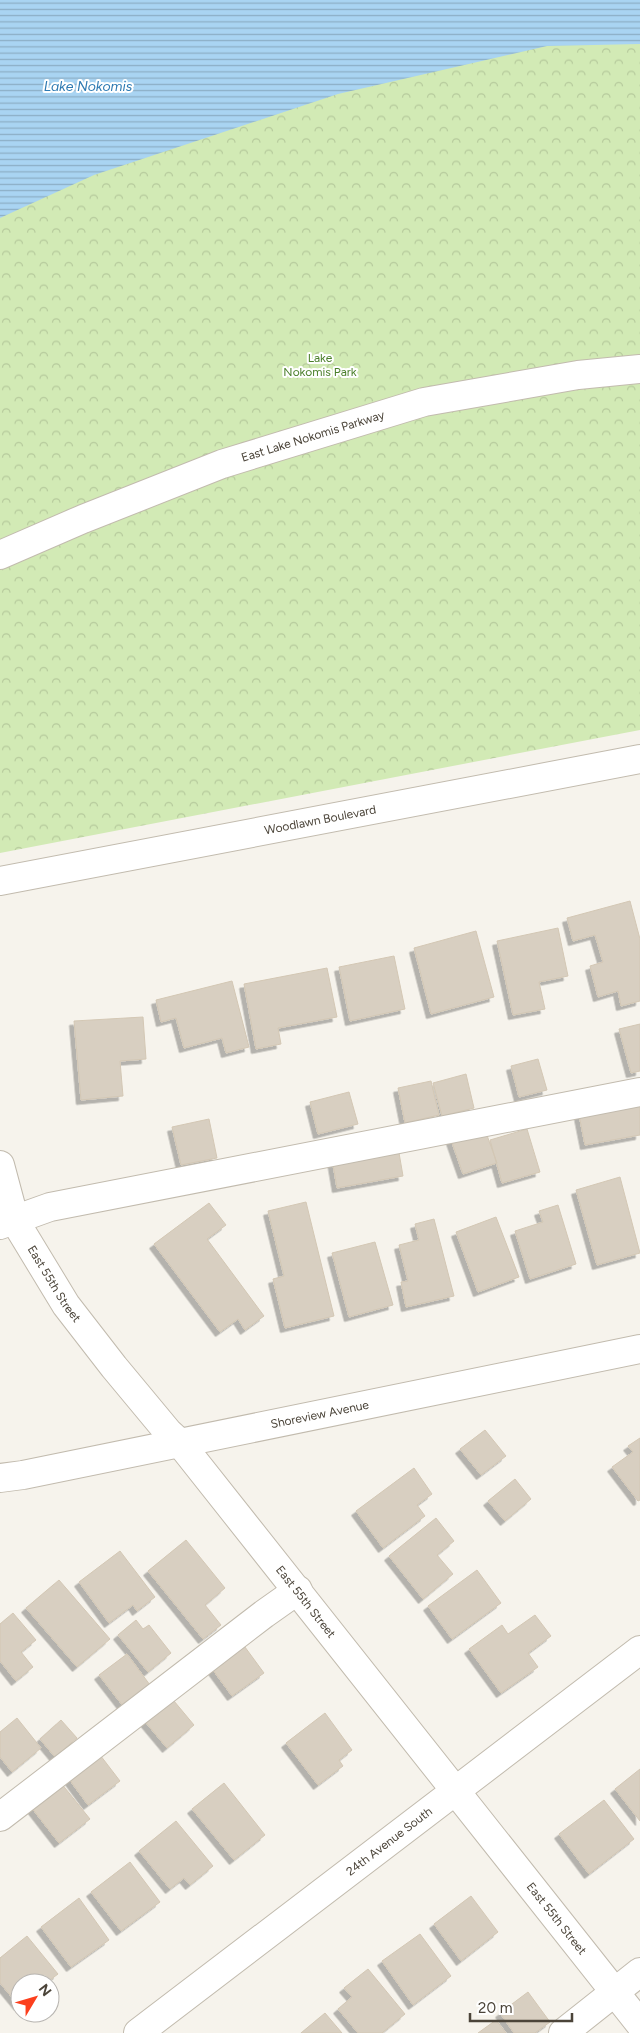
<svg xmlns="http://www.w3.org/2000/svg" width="640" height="2033" viewBox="0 0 640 2033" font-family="Figtree,sans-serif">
<defs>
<pattern id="park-crowns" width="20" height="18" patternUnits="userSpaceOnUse" patternTransform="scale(1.25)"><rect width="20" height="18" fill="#d2eab5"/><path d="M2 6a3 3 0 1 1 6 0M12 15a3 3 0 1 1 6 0" fill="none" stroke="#b6ca9c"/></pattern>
<pattern id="water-rules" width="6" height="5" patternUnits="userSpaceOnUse" patternTransform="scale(1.25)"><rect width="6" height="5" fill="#a9d4f2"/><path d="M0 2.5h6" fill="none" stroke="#8caec5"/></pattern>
<filter id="shadow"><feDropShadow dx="-4.5" dy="4.5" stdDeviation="0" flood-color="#0004"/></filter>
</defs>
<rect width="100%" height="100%" fill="#f6f3ec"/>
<path fill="url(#park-crowns)" d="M0 0H640V730L0 853Z"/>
<path fill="url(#water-rules)" d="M0 0H640V44L547 46 338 94 94 175 0 218Z"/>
<path fill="#d8cfc1" stroke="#d3c7b4" filter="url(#shadow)" d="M630 901 640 939V1001L621 1006 618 991 598 997 590 966 603 962 595 935 573 941 567 918Z
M558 928 568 976 539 982 545 1009 513 1015 497 941Z
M476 931 494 997 431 1014 414 948Z
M394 956 405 1009 350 1021 339 967Z
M327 968 337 1017 278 1028 281 1044 256 1049 244 984Z
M232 981 249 1047 226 1053 222 1038 184 1048 176 1018 161 1022 156 1000Z
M143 1017 146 1059 120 1061 123 1096 81 1100 74 1021Z
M640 1024V1071L631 1073 619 1029Z
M538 1059 547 1090 519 1097 511 1066Z
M466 1074 474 1108 442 1116 433 1083Z
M431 1081 439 1115 405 1123 398 1088Z
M349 1092 358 1124 318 1134 310 1102Z
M640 1099V1135L585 1145 578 1110Z
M209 1119 217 1158 181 1165 172 1127Z
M484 1127 497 1163 463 1174 450 1137Z
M527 1129 540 1172 502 1183 490 1140Z
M398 1147 403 1176 337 1188 332 1159Z
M620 1177 640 1253 597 1265 576 1190Z
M306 1202 334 1316 285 1328 273 1279 284 1276 268 1211Z
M209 1203 226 1225 207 1239 264 1316 245 1330 238 1319 220 1332 154 1244Z
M558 1205 576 1264 530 1279 515 1231 543 1222 539 1211Z
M496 1217 519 1277 478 1292 456 1232Z
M434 1219 454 1296 406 1307 401 1282 408 1281 399 1245 419 1240 415 1224Z
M375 1242 393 1305 349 1317 332 1253Z
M485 1430 506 1456 481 1475 460 1449Z
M640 1438V1500L638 1501 612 1467 633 1452 628 1446Z
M414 1468 432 1494 417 1505 425 1516 383 1548 356 1511Z
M515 1479 531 1499 505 1521 488 1501Z
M436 1518 454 1541 437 1555 453 1574 423 1599 389 1556Z
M186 1540 225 1588 205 1605 221 1625 203 1639 148 1571Z
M120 1551 155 1597 137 1611 133 1605 109 1623 79 1582Z
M477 1570 501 1603 452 1639 428 1606Z
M59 1580 110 1639 77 1667 26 1608Z
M13 1613 36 1640 21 1652 33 1667 16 1681 0 1661V1624Z
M535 1615 551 1636 528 1653 538 1667 501 1693 469 1649 502 1625 508 1634Z
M136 1620 143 1629 149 1625 171 1653 148 1672 118 1635Z
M242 1643 264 1673 232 1696 210 1666Z
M127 1654 150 1685 123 1706 99 1675Z
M169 1695 194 1725 167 1748 142 1718Z
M325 1713 352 1750 339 1760 343 1766 318 1785 286 1743Z
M17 1718 41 1748 12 1772 0 1757V1732Z
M61 1720 77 1738 55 1757 40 1739Z
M97 1751 120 1781 88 1805 66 1775Z
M640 1769V1821L615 1789Z
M61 1783 90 1819 59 1843 31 1807Z
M224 1783 265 1835 234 1860 192 1809Z
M604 1800 634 1839 589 1874 559 1834Z
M176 1821 213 1866 190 1885 184 1878 170 1889 139 1851Z
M130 1862 160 1902 121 1931 91 1892Z
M471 1896 498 1932 461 1961 434 1924Z
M79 1898 109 1940 71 1967 41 1927Z
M420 1934 451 1976 413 2005 382 1961Z
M27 1936 58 1974 46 1983H20L19 2006 0 1983V1958Z
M368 1969 405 2014 382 2033H358L338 2009 352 1997 344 1988Z
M528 1992 550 2022 535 2033H514L500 2013Z
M325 2013 342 2033H301Z
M496 2020 506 2033H478Z"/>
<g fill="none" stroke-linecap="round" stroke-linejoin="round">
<g stroke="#c2bbae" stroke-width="30">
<g id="minor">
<path id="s1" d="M0 555 83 519 222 464 424 402 578 375 640 369"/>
<path id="s2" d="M0 881 640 759"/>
<path id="s3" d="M0 1165 15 1221 66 1305 114 1367 168 1432 180 1443 640 2024"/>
<path d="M0 1225 50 1207 640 1092"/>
<path id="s4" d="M0 1478 23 1475 640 1349"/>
<path d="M0 1817 264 1614 298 1590"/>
<path id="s5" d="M138 2033 640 1650"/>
<path d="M563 2033 640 1972"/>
</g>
</g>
<use href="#minor" stroke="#fff" stroke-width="28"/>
</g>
<g text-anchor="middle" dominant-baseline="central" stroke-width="4" stroke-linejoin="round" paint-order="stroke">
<g font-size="12" fill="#4a7f2a" stroke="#fff">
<text x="320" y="358">Lake<tspan x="320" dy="14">Nokomis Park</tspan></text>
</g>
<g font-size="12" fill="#4b4439" stroke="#fff">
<text stroke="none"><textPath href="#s1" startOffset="335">East Lake Nokomis Parkway</textPath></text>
<text stroke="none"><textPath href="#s2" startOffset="326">Woodlawn Boulevard</textPath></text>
<text stroke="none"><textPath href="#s3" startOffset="132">East 55th Street</textPath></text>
<text stroke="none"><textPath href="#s4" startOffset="326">Shoreview Avenue</textPath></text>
<text stroke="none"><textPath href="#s3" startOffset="538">East 55th Street</textPath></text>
<text stroke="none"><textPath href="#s5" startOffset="316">24th Avenue South</textPath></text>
<text stroke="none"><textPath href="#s3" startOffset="942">East 55th Street</textPath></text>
</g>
<g font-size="14" font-style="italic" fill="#2e7ab2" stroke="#fff">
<text x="88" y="86">Lake Nokomis</text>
</g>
</g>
<g transform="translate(35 1998) rotate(52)"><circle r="24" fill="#ffffff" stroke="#b7b4b0"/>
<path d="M0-4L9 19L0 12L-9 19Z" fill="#fc3f1d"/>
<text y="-8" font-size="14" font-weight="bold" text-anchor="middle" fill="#4b4439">N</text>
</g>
<path d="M470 2013v8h102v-8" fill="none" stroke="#4b4439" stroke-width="2.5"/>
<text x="478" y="2013" font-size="15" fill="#4b4439" stroke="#ffffff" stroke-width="4" paint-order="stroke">20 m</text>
</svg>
